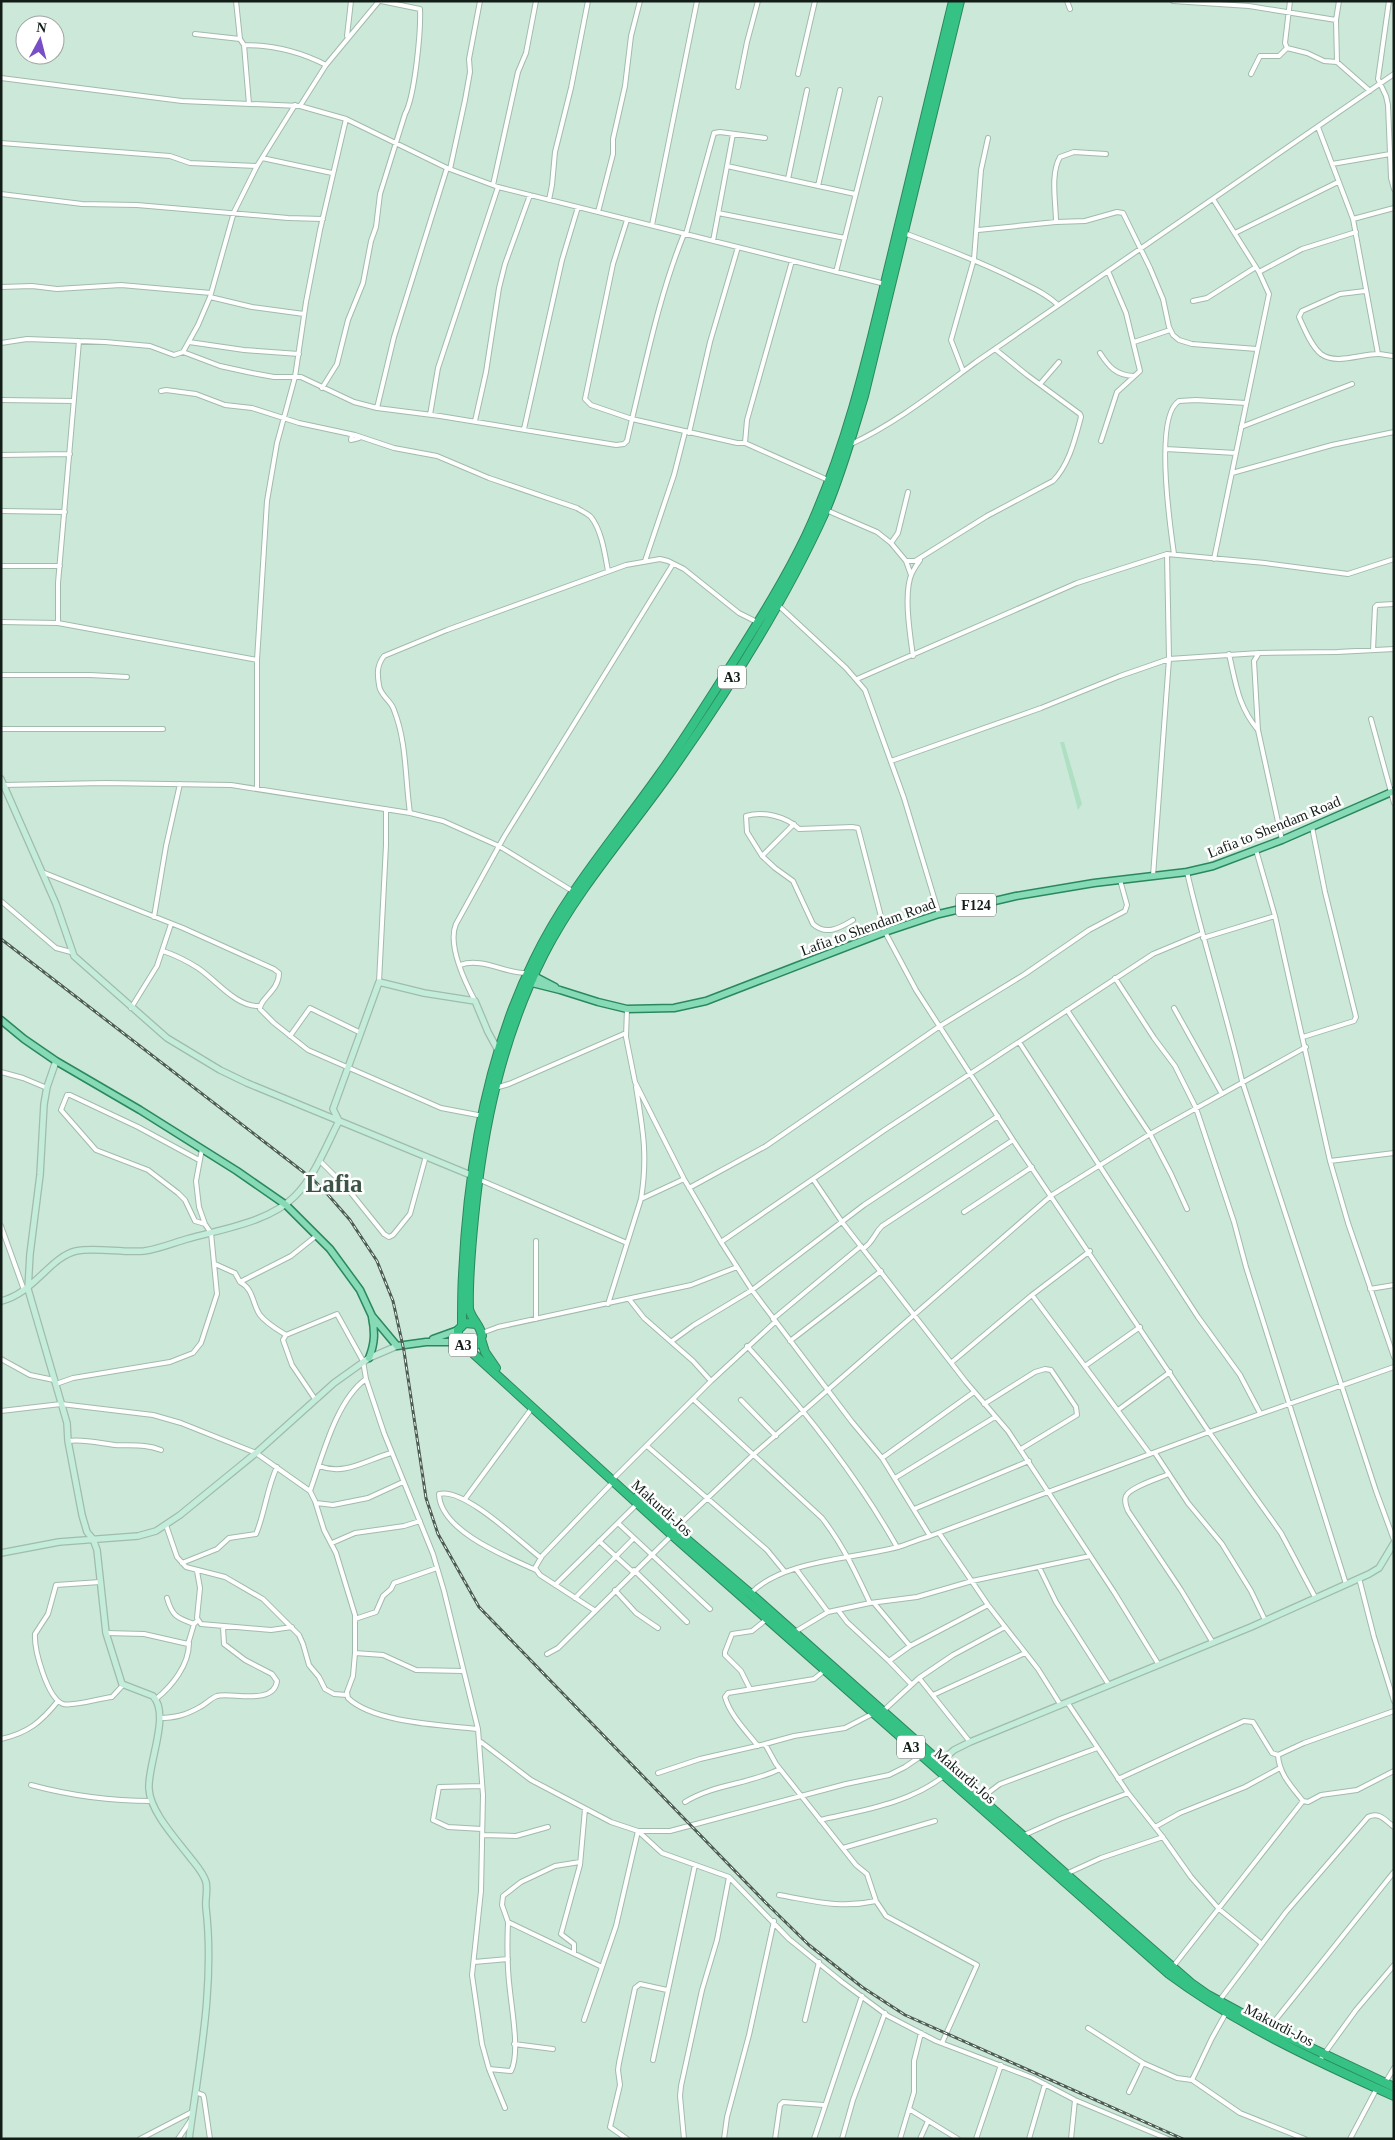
<svg xmlns="http://www.w3.org/2000/svg" width="1395" height="2140" viewBox="0 0 1395 2140" font-family="'Times New Roman',serif">
<rect width="100%" height="100%" fill="#cce8d8"/>
<path fill="#afe0c4" d="M1060 742H1064L1082 804 1078 810Z"/>
<g fill="none" stroke-linecap="round" stroke-linejoin="round">
<g stroke="#a1bbac" stroke-width="6">
<path id="street" d="M236 1 240 39 244 45 249 104
M1067 1 1070 9
M1173 1 1249 6 1336 20
M1339 1 1336 20 1337 62 1370 91
M1389 1 1378 79 1386 96 1388 105 1391 178 1394 189
M195 34 240 39
M347 36 351 1
M244 45C273 45 301 52 326 65
M1287 48 1307 53 1324 61 1337 62
M798 74 815 1
M1251 74 1260 56H1279L1287 48 1285 43 1290 1
M1 78 182 101 300 106 346 119 447 168 498 187 885 284
M738 87 747 42 758 1
M300 106 326 65 379 1
M1318 127 1353 219 1378 354
M1 143 170 156 190 163 257 166
M262 158 332 173
M1332 164 1390 154
M727 166 855 194
M450 169 465 100 470 72 469 59 480 1
M788 179 807 90
M493 185 518 72 526 53 536 1
M818 186 840 90
M1 194 82 204 137 205 288 218 323 219
M1213 199 1259 272 1269 294 1214 559
M549 200 552 185 555 152 571 88 588 1
M598 212 613 154V139L625 86 631 36 640 1
M718 213 845 238
M1353 219 1394 208
M627 220 613 264 585 399 591 405 632 419C647 357 660 293 684 234
M1056 222 1085 221 1117 212 1123 213 1150 268 1163 299 1169 327 1173 335 1179 340 1192 344 1257 349
M652 225 697 1
M978 230 1056 222C1056 203 1050 174 1060 157L1074 152 1106 154
M904 233C942 247 979 261 1015 279 1030 287 1046 293 1058 305
M1235 233 1338 182
M686 234 714 133 720 132 765 138
M713 241 733 134
M792 261 747 420 745 443 828 480
M836 272 880 99
M1259 272 1302 249 1356 232
M1 287 32 286 57 289 121 285 211 293
M1365 291 1340 294 1302 311 1299 317C1304 328 1311 346 1321 354 1336 365 1361 354 1378 354 1383 354 1389 356 1394 356
M210 297 252 307 304 314
M1193 301 1207 298 1256 267
M189 342 244 350 299 354
M1134 342 1170 330
M1 343 27 339 105 342 150 346 174 355 183 352 198 325 210 297 234 212 257 166 295 105
M183 352 220 366 252 373 274 377H301L354 402 377 408 440 416 616 445 624 444 627 441 632 419 737 443H745
M1100 353C1109 367 1116 375 1133 376
M963 371 951 340 974 259 981 170 988 138
M1040 384 1059 362
M322 388 337 364 348 320 363 283 371 241 376 227 380 194 405 114C415 96 421 30 420 9L381 1
M161 391 166 390 196 394 225 405 252 408 299 423 355 435 394 448 437 456 489 478 577 508C581 511 587 513 591 517 602 531 605 555 608 571
M1 400 74 401
M377 408 394 337 447 168
M430 415 438 368 498 187
M475 421 486 372 499 288 505 264 530 195
M1241 427 1352 384
M524 429 562 260 578 207
M689 433 710 342 738 247
M352 435 351 440 359 438
M1101 441 1117 392 1140 371 1126 313 1108 271
M849 445C895 424 935 392 976 362L1394 74
M1166 449 1236 453
M1 455 70 454
M1232 473 1332 445 1394 432
M826 510 877 532 891 543 906 561H915L987 516 1053 481C1069 465 1075 439 1081 417L1080 414 1027 375 995 349
M1 511 65 512
M891 543 898 533 908 492
M1174 554C1170 526 1154 416 1179 401L1196 400 1246 403
M645 561 674 475 685 432
M906 561 911 575
M1 566H60
M778 605 846 668 865 690 904 798 939 914
M1 622 58 623 257 660
M58 623V583L79 341
M1373 650 1375 607 1377 605 1394 604
M1259 653 1254 661 1258 730 1282 840
M1229 654C1236 684 1238 706 1258 730
M913 656C910 635 903 592 912 573 914 569 917 564 920 560
M1 675H90L127 677
M857 679 1077 583 1167 554 1265 563 1348 574 1394 559
M1371 719 1394 803
M1 729H163
M891 761 1041 708 1120 676 1169 659 1259 653 1337 652 1394 649
M3 785 105 783 231 785 410 813 443 821 499 846 574 892
M257 789V660L267 501 277 443 295 377 306 302 320 230 346 119
M410 813C405 779 407 743 394 710 391 700 380 696 379 685 377 673 377 665 384 656L447 630 626 565 660 559 668 561 684 569 739 613 757 622
M1256 850 1275 916 1330 1161 1348 1223 1394 1357
M762 856 794 824
M42 872 183 928 274 969 279 973C279 991 260 998 260 1009L274 1023 308 1050 441 1108 483 1116
M1187 872C1203 942 1226 1011 1242 1081L1376 1491 1394 1540
M1153 876 1169 659 1167 554
M1 901 56 948 71 952
M154 917 166 846 180 784
M853 920C840 928 826 936 813 924L793 881 775 868 762 856 747 832 746 816C763 811 786 816 799 829L852 827 858 828 885 932 916 990 1013 1140 1209 1432 1281 1533 1315 1597
M1203 938 1275 916
M163 951C175 955 187 961 198 968 216 980 236 1007 259 1006
M460 965C483 957 505 974 528 973
M1115 978 1154 1038 1175 1066 1196 1108 1234 1222 1246 1267 1346 1584
M379 982 386 845V809
M475 1001C465 982 447 945 456 924L504 837 673 564
M131 1008 157 966 171 924
M1174 1008 1222 1094
M627 1009 626 1037 635 1082 684 1179 721 1242 752 1290 852 1422 882 1458 930 1536
M1067 1010 1150 1134 1171 1174 1187 1209
M290 1036 310 1008 361 1033
M1303 1037 1354 1021 1356 1017 1325 892 1312 827
M1019 1042 1198 1317 1240 1375 1260 1413
M1 1072 23 1078 47 1088
M495 1088 509 1084 626 1033
M199 1160 138 1127 70 1095H67L61 1110 96 1150 148 1170 178 1193 185 1200 195 1221 205 1224
M319 1160 347 1188 384 1234 389 1237 393 1235 410 1214 426 1156
M1330 1161 1394 1153
M478 1179 627 1243
M813 1179 842 1222 966 1382 1008 1431 1114 1592 1159 1665
M689 1188 766 1146 940 1026 1025 974 1089 930 1125 911 1127 905 1120 880
M641 1199 684 1179
M964 1212 1032 1167
M1 1226 24 1290
M721 1242 886 1129 1153 954 1201 934
M863 1249C875 1240 873 1235 882 1226L1013 1140
M215 1264 235 1273 240 1282 291 1256 316 1236
M240 1282C254 1289 252 1304 260 1315 266 1323 278 1330 286 1335L283 1340 292 1365 315 1399
M1370 1289 1394 1285
M1032 1295 1150 1454
M629 1299 644 1318 693 1361 711 1381
M608 1304 641 1199C648 1156 643 1130 636 1087
M536 1319V1241
M773 1319 861 1246
M482 1333 498 1327 691 1285 737 1267
M286 1335 337 1314 363 1361 366 1379 384 1433 433 1554 444 1591 478 1729 483 1795 481 1891 472 1975 482 2044 489 2069 505 2108
M672 1341 694 1325 752 1290 864 1205 998 1116
M790 1341 881 1271
M747 1346C803 1408 856 1474 897 1547
M1 1359 30 1375 54 1380
M952 1362 1032 1295 1090 1251
M1085 1366 1140 1327
M56 1384 73 1378 170 1362 193 1353 201 1343 217 1294 211 1233 205 1224 199 1207 196 1181 202 1149
M693 1399 822 1518C843 1545 856 1573 870 1603
M741 1400 776 1436
M984 1404 1035 1372 1045 1369 1051 1370 1076 1407 1077 1415 1021 1449
M1118 1410 1170 1372
M1 1411 61 1404 153 1415 181 1423 256 1453 310 1491 315 1501 324 1530 336 1553 355 1615V1653L353 1676 347 1692 348 1698C374 1723 443 1725 478 1729
M68 1441C84 1439 99 1443 115 1445 131 1446 146 1444 161 1450
M647 1446 767 1550 785 1572
M1155 1453 1188 1503 1222 1544 1251 1591 1265 1620
M882 1458 974 1392
M319 1466C345 1476 366 1460 391 1453
M1169 1474C1160 1478 1130 1487 1126 1496 1124 1501 1126 1506 1128 1511L1181 1590 1213 1643
M615 1477 711 1381 775 1322
M895 1478 995 1417
M310 1491C322 1458 336 1400 366 1379
M465 1499 532 1408
M316 1503 333 1505 368 1498 403 1482
M914 1509 1029 1461
M618 1523 710 1609
M166 1525 177 1557 186 1567 225 1577 263 1599 299 1635 303 1644 309 1665 319 1677 325 1689 334 1694 347 1695
M675 1529 754 1454 1052 1195 1150 1134 1306 1047
M939 1533 988 1605 1038 1669 1060 1704
M599 1541 633 1572
M332 1543 355 1533 404 1526 420 1521
M182 1563 217 1549 229 1538 256 1534C265 1513 267 1487 277 1467
M1039 1567 1056 1602 1109 1685
M796 1569 828 1612
M536 1570C507 1557 440 1531 439 1494 464 1487 520 1542 541 1558
M634 1570 687 1622
M197 1571 200 1588 197 1618 201 1624 271 1630 292 1627
M1359 1578 1374 1637 1394 1701
M100 1582 56 1585 48 1614 35 1634C34 1649 47 1698 63 1704 71 1707 101 1698 112 1697L123 1685
M555 1585 637 1504
M615 1590 636 1613 658 1628
M750 1594C782 1560 853 1559 898 1547 909 1544 919 1539 930 1536L1209 1432 1394 1367
M167 1598C172 1616 177 1618 194 1624
M575 1598 634 1538
M874 1603 910 1646
M594 1610 540 1575 535 1568 542 1556 613 1482
M838 1610 847 1622 889 1661 910 1646 988 1605
M355 1619 376 1612 383 1596 391 1589 394 1583 437 1568
M106 1633 144 1634 188 1644 194 1624 198 1620
M793 1633 828 1612 870 1603 917 1597 972 1581 1090 1556
M355 1653 383 1655 416 1670 463 1671
M547 1654 558 1648 672 1535
M889 1661 911 1684
M919 1678 970 1742
M750 1689 741 1671 725 1655V1652L732 1634 752 1631 767 1619
M933 1695 1025 1653
M156 1699C172 1686 189 1665 189 1643
M1067 1702 1128 1793 1162 1836 1191 1877 1219 1909 1262 1944
M882 1712 919 1678 953 1655 1005 1627
M159 1718C175 1718 186 1715 200 1707 206 1704 211 1698 217 1696 231 1692 274 1706 277 1681L272 1674 245 1660 224 1644 223 1627
M1 1739C28 1733 41 1722 58 1701
M481 1742 531 1780 611 1822 638 1831H670L846 1784 889 1775 905 1767 921 1756
M765 1744 776 1764 856 1865 867 1874 876 1901 886 1916 977 1965 942 2043
M758 1746C746 1731 730 1715 725 1697L728 1693 814 1679 825 1670
M1278 1755C1279 1774 1292 1787 1303 1801
M658 1773 700 1759 765 1744 794 1736 845 1728 874 1713
M1118 1779 1244 1721 1253 1722 1272 1753 1278 1755 1304 1743 1394 1711
M31 1785C68 1795 113 1801 152 1801
M980 1799 1000 1784 1097 1748
M685 1802C714 1784 750 1784 780 1769
M820 1820C863 1810 908 1804 944 1776
M1155 1827 1180 1813 1245 1787 1280 1768
M482 1829 448 1827 433 1820 439 1787 482 1786
M482 1835 516 1836 548 1827
M1022 1836 1060 1819 1128 1793
M843 1848 935 1821
M580 1862 555 1866 521 1882 503 1896 502 1905 508 1922 602 1967
M1066 1874 1101 1858 1163 1837
M779 1895C814 1901 840 1909 876 1901
M574 1953V1944L561 1934 580 1865 585 1809
M474 1962 508 1959
M1172 1968 1303 1801 1308 1802 1321 1795 1357 1790 1394 1771
M1219 2001 1286 1912 1368 1817C1379 1811 1386 1821 1394 1827
M584 2020 616 1926 638 1831 662 1853 729 1877 789 1939 842 1982 888 2016 936 2041 1033 2078 1075 2100 1168 2139
M805 2020 819 1962
M1088 2028 1143 2063 1177 2078 1192 2080 1240 2113 1305 2139
M1269 2028 1394 1872
M514 2044 553 2049
M653 2060 695 1865
M1319 2061 1356 2010 1394 1965
M489 2069 511 2071C520 2054 512 2011 510 1991 507 1968 507 1945 508 1922
M1192 2080 1212 2038 1226 2013
M1385 2083 1394 2068
M195 2092 203 2095 204 2098 210 2139
M1129 2092 1143 2063
M909 2109 958 2139
M140 2139 192 2112
M178 2139 191 2120
M627 2139 610 2127 620 2085 618 2070 619 2063 635 1988 640 1984 667 1990
M684 2139 680 2096 681 2086 702 1990 717 1940 729 1877
M724 2139 727 2117 749 2035 774 1921
M775 2139 780 2105 783 2102 824 2105
M814 2139 862 1996
M842 2139 853 2100 885 2013
M900 2139 914 2092V2061L921 2033
M920 2139 928 2121
M976 2139 1001 2065
M1029 2139 1045 2084
M1071 2139 1075 2100
M1350 2139 1377 2088"/>
</g>
<g stroke="#a1bbac" stroke-width="8">
<path id="secondary" d="M1 779 56 904 74 956 167 1038 220 1070 247 1083 473 1176
M56 1061 47 1087 44 1104 40 1175 30 1254 28 1289 67 1423 68 1441 82 1515 87 1532 93 1539 97 1550 106 1633 122 1684 153 1696C171 1715 147 1765 149 1789 150 1811 176 1839 189 1856 195 1864 203 1872 206 1882 208 1890 205 1899 206 1908 215 1985 199 2063 189 2139
M1 1301C33 1294 50 1257 76 1251 95 1247 123 1253 144 1251 159 1249 173 1243 187 1239 221 1229 270 1222 295 1196 315 1176 326 1146 339 1121L333 1109 379 982 424 993 475 1001 488 1032 499 1052
M1 1553 59 1542 138 1536 156 1531 180 1515 256 1453 334 1383 369 1358 397 1346
M938 1764 954 1750 970 1742 1251 1627 1369 1574 1379 1568 1394 1543"/>
</g>
<g stroke="#2a885e" stroke-width="9">
<path id="primary" d="M530 974 555 987
M528 982 560 990 598 1002 627 1009 674 1008 706 1001 885 932 939 914 1016 896 1094 883 1187 872 1213 866 1282 840 1394 791
M1 1020 24 1039 56 1061 140 1110 237 1171 286 1205 330 1249 360 1290 372 1316 397 1346 426 1342H460
M433 1339 458 1330
M369 1358C375 1343 375 1332 372 1317"/>
</g>
<g stroke="#2a885e" stroke-width="10">
<path id="highway" d="M476 1324 465 1323 458 1330V1340L465 1346 476 1345 482 1336C481 1326 472 1320 469 1309 468 1279 471 1248 474 1218 483 1126 502 1037 544 954 578 888 629 831 672 770 729 689 784 603 825 512 841 475 852 435 864 396L960 1
M462 1325C462 1308 462 1291 463 1275 468 1168 486 1057 534 960 566 893 616 836 659 775 684 740 707 703 730 667 757 624 784 582 806 536 845 452 866 364 887 275 909 184 931 92 953 1
M481 1339 485 1352 496 1368
M465 1346 672 1535 1169 1974C1238 2025 1316 2061 1394 2096
M637 1497 751 1594 1066 1874 1191 1983 1208 1995 1269 2028 1394 2087"/>
</g>
<use href="#street" stroke="#fff" stroke-width="4"/>
<use href="#secondary" stroke="#c3edda" stroke-width="5.5"/>
<use href="#primary" stroke="#86dab6" stroke-width="6"/>
<use href="#highway" stroke="#36c285" stroke-width="8"/>
<g stroke="#4d5d54" stroke-width="3">
<path id="rail" d="M1 939 310 1177 323 1189 350 1220 377 1261 393 1301 404 1351 426 1498 438 1534 479 1607 765 1902 809 1945 862 1987 905 2015 1183 2139"/>
</g>
<use href="#rail" stroke="#fff" stroke-width="1" stroke-dasharray="4" stroke-linecap="butt"/>
</g>
<g text-anchor="middle" dominant-baseline="central" stroke-width="5" stroke-linejoin="round" paint-order="stroke">
<g fill="#fff" stroke="#5a615d" stroke-width="1">
<rect x="718" y="665.5" width="28" height="23" rx="4"/>
<rect x="956" y="893.5" width="40" height="23" rx="4"/>
<rect x="449" y="1333.5" width="28" height="23" rx="4"/>
<rect x="897" y="1735.5" width="28" height="23" rx="4"/>
</g>
<g font-size="14" font-weight="bold" fill="#131d17">
<text x="732" y="677">A3</text>
<text x="976" y="905">F124</text>
<text x="463" y="1345">A3</text>
<text x="911" y="1747">A3</text>
</g>
<g font-size="15" fill="#131d17" stroke="#fff">
<text transform="translate(1274 827) rotate(-22)">Lafia to Shendam Road</text>
<text transform="translate(868 927) rotate(-20)">Lafia to Shendam Road</text>
<text transform="translate(662 1508) rotate(42)">Makurdi-Jos</text>
<text transform="translate(965 1776) rotate(41)">Makurdi-Jos</text>
<text transform="translate(1279 2025) rotate(27)">Makurdi-Jos</text>
</g>
<g font-size="25" font-weight="bold" fill="#3c5446" stroke="#fff">
<text x="334" y="1183">Lafia</text>
</g>
</g>
<rect width="1395" height="2140" fill="none" stroke="#131d17" stroke-width="5"/>
<g transform="translate(40 40) rotate(7)"><circle r="24" fill="#ffffff" stroke="#a1a5a2"/>
<path d="M0-4L9 19L0 12L-9 19Z" fill="#784dc6"/>
<text y="-8" font-size="14" font-weight="bold" text-anchor="middle" fill="#131d17">N</text>
</g>
</svg>
